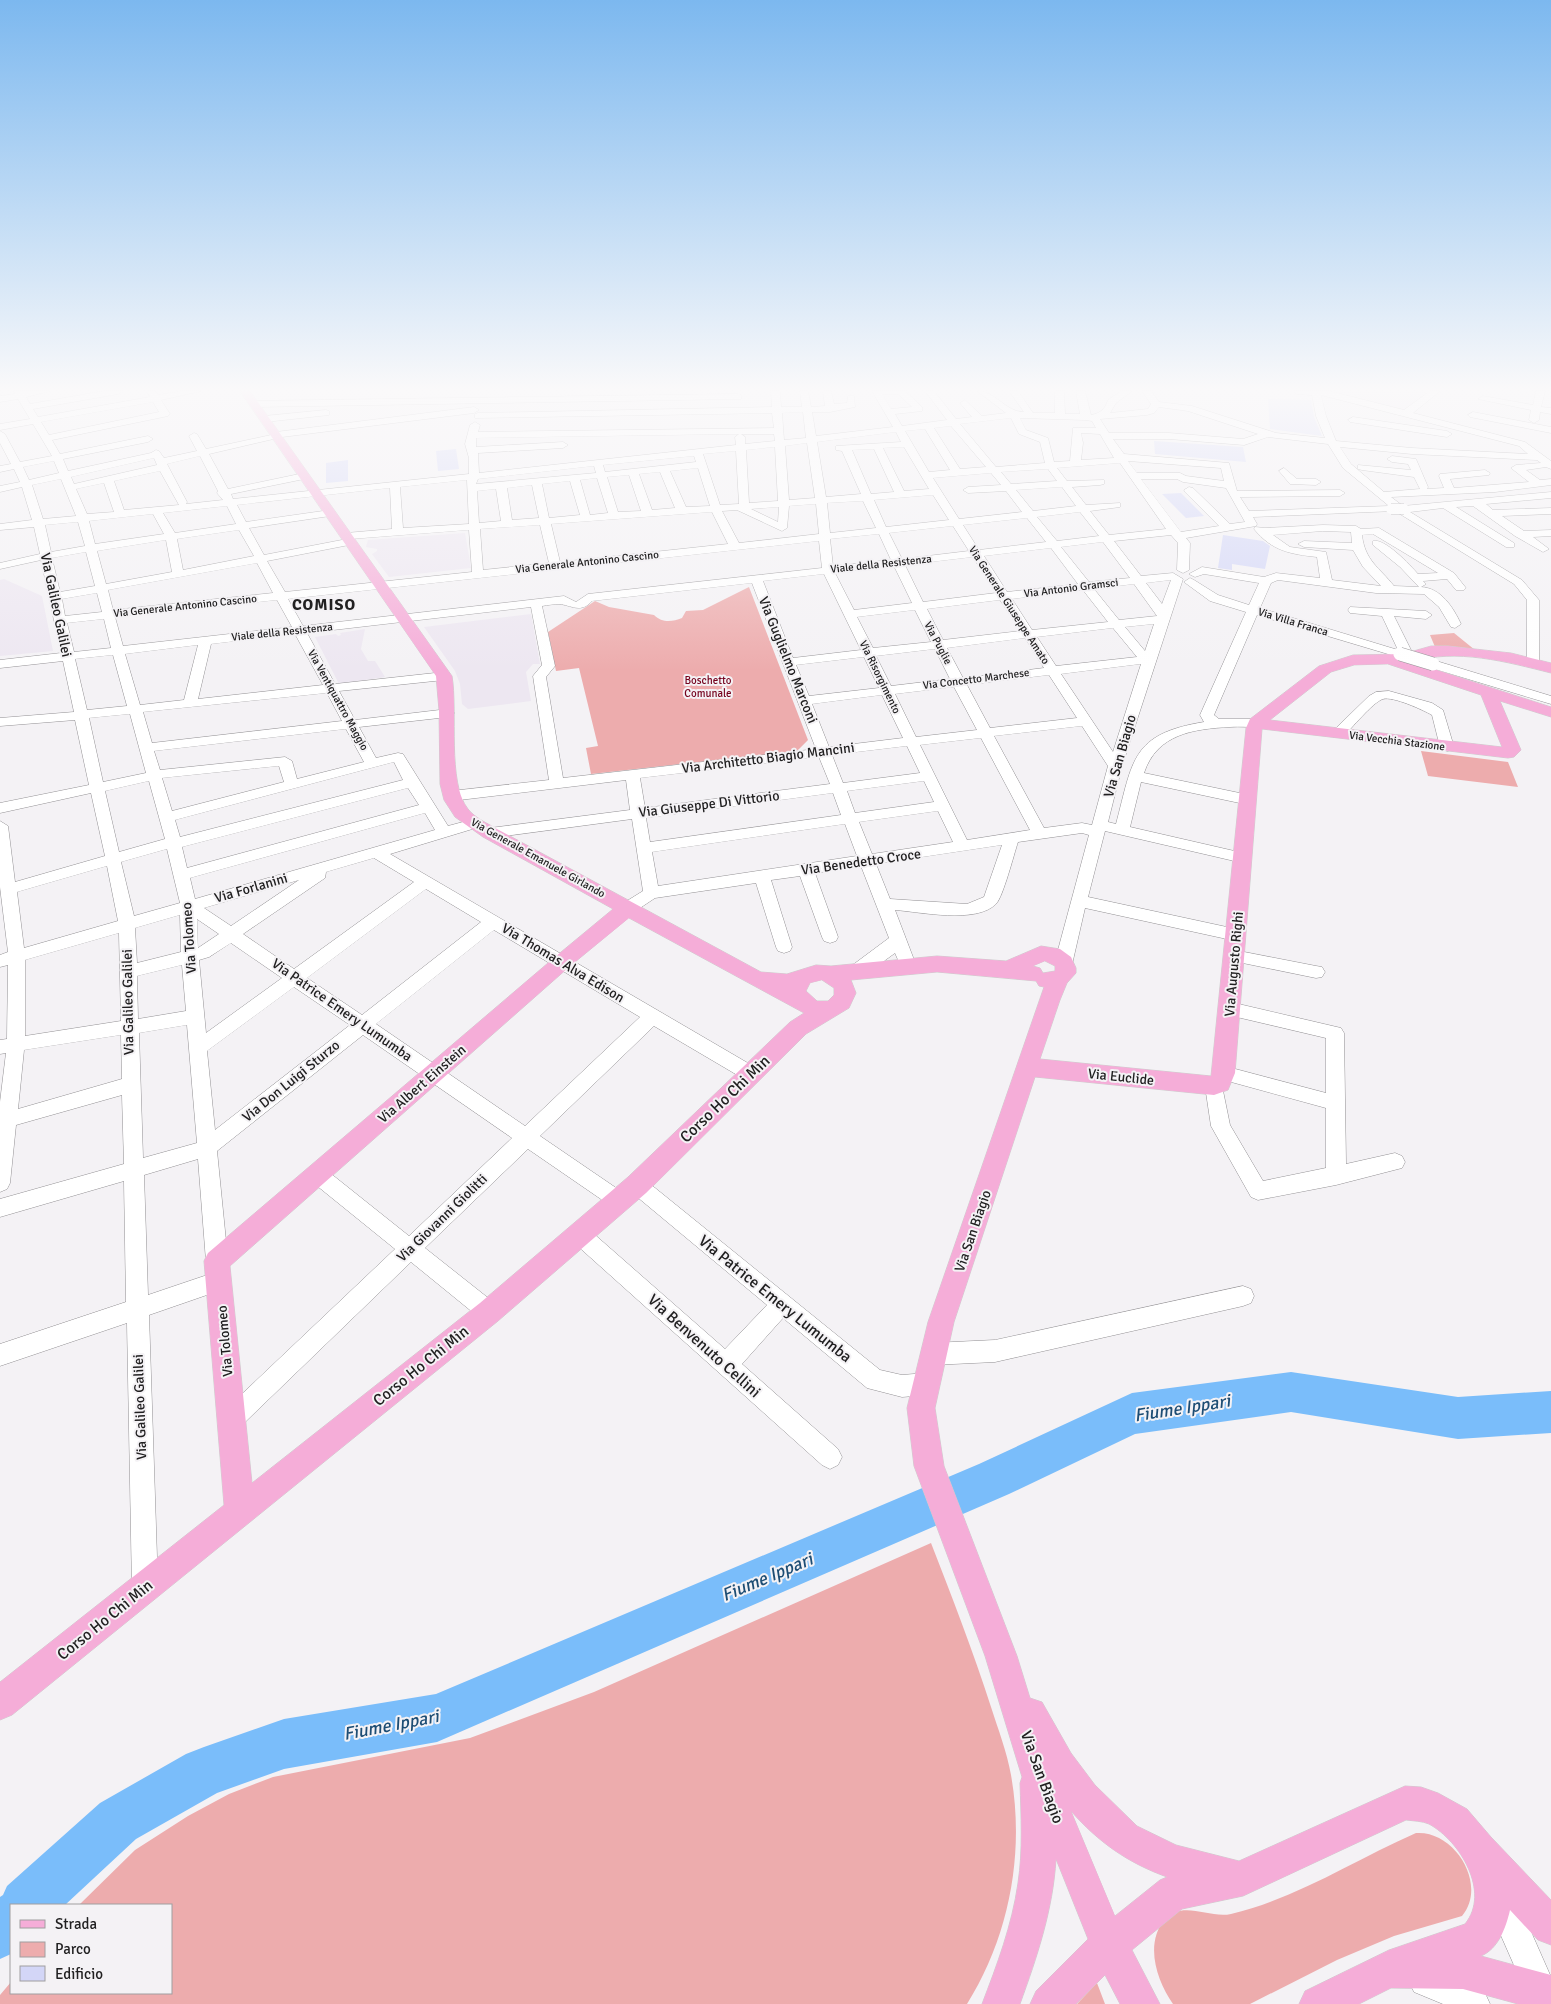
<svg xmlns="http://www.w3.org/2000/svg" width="1551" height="2004" viewBox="0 0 1551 2004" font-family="Signika,sans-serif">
<rect width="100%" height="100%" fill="#f4f2f5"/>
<path fill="#ede7f1" d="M1336 391H1428L1404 410Z
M465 533 471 568 389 577 372 554 377 551V549L366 547 368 540Z
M4 579 42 596 53 651 0 656V580Z
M531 614 540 664H533L526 672 531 701 468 709 462 704 460 684 455 671 424 627Z
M365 629 361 649 368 661H375L385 677 339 684 315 637 336 634 338 636 341 635 340 633Z"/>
<path fill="#edacad" d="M749 587 808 740 797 751 591 774 586 748 598 746 579 668 556 671 548 632 595 601 609 607 654 615C662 623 672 622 682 618L686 611 703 610Z
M1454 633 1475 650 1435 647 1430 635Z
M1421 751 1508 762 1518 787 1428 776Z
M931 1543C952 1597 973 1651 991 1707 998 1729 1007 1752 1011 1775 1025 1853 1009 1937 967 2004H0V1995L11 1982V1993H171V1905H79L135 1850 188 1816 229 1794 273 1777 470 1738 594 1692Z
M1416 1833C1455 1830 1488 1885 1462 1916L1394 1936 1337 1960 1250 2004H1173C1157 1981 1144 1944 1165 1919 1183 1900 1210 1919 1231 1914 1298 1898 1354 1860 1416 1833Z
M1097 1983 1105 2004H1077Z"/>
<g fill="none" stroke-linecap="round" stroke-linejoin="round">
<path fill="#7abdfa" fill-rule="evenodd" d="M1291 1372 1458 1397 1551 1391V1433L1458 1439 1291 1412 1135 1434 1009 1494 437 1742 284 1769 217 1793 136 1839 65 1905H11V1954L0 1959V1897L3 1895 7 1886 100 1803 186 1754 204 1747 284 1719 436 1694 979 1464 1132 1393Z"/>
</g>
<path fill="#d3d6f7" d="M1268 399 1311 400 1314 417 1322 436 1270 429Z
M1154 441 1243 447 1246 462 1155 454Z
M456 449 459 469 438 471 436 451Z
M348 460V481L326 483V463Z
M1181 493 1204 516 1186 518 1162 494Z
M1223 535 1263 541 1270 546 1265 569 1232 564V570L1218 568Z"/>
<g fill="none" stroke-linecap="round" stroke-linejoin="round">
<g stroke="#939194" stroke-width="1">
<path id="minor" d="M14 391H50L26 397 30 404 104 391H123L118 394 33 409 38 417 150 397 147 391H155L158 395 182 391H201L161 400 170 414 168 416 52 440 60 454 148 436 153 439 148 442 63 459 68 471 151 453 156 450 159 451 164 458 197 451 189 436 194 433 197 434 206 449 271 435 276 432 474 407 479 410 474 413 282 437 209 454 228 489 304 473 309 476 304 479 231 494 233 499 469 474V458L465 444 470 425 475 422 480 425 478 432 774 428 772 413 475 418V414L478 413 772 407 771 391H780L781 407H802L800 391H808L811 407 825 406 823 391H831L834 404 847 403 848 396H854L855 407 830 412H812L816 436 893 427 872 391H905L922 407V411L895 414 902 426 947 420 925 391H934L956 419 972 417 960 403 965 400 982 416 1006 413 977 391C996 391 1005 412 1024 412L1009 391H1018L1033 413H1055V391H1064L1065 414H1080L1076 391H1085L1091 415C1101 413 1105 409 1108 400L1121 391H1132L1116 403 1110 413 1148 409 1151 404 1142 391H1151L1159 402 1192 406 1276 433 1325 438 1316 416 1312 395 1297 394 1293 391H1329L1404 410 1430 391H1440L1413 413 1525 442 1551 461V469L1546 467 1526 470 1540 480 1551 479V485L1495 492 1391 497 1403 506 1551 492V498L1486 504 1493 510 1551 508V514L1502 516 1524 531 1551 530V536L1533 537 1549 549 1543 552 1515 536 1473 506 1456 507 1514 543V547H1506L1443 508 1410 512 1522 580 1539 600V663L1533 667 1527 663V600L1514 584 1395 511 1253 517 1257 524 1256 526 1186 538 1190 543 1189 570 1183 573 1177 570 1178 543 1171 535 1114 541 1141 576 1173 573 1183 579 1122 766 1108 822 1116 824C1133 760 1131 734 1204 722L1200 715 1246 612 1210 601 1184 582 1190 578 1194 580 1218 595 1249 605 1259 583 1204 574 1195 577 1189 574 1202 567 1264 577 1276 573 1320 578 1317 557C1290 554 1272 551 1254 529L1255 527 1265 528 1323 525 1356 526 1361 529 1379 528 1454 573 1466 588 1464 590H1456L1447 579 1423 581 1426 584 1421 587C1441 588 1453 607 1461 624L1455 628 1451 627 1439 607 1424 594 1376 593 1278 580 1271 583 1260 608 1398 650 1382 616 1350 613 1348 610 1350 607 1426 611 1432 615 1426 619 1394 616 1414 656 1408 660 1257 615 1214 715 1219 719H1256L1263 723 1261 726C1251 728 1240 726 1230 727 1193 729 1157 734 1144 773L1249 795 1256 800 1249 805 1141 782 1130 827 1243 853 1248 854 1251 858 1248 862 1243 863 1105 831 1088 897 1236 929 1242 931 1244 935 1242 939 1236 941 1085 908 1071 969 1065 971 1059 969 1057 965 1058 950 1089 835 1082 833 1018 842C1014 854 1003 897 996 904 976 924 921 912 895 910L916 965 914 969 908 971 902 969 895 953 862 977 856 978 850 977 847 972 850 967 889 938 861 866 815 873 838 937 836 941 830 943 824 941 822 937 800 876 771 880 792 947 790 951 784 953 778 951 776 947 756 883 655 898 634 912H622L620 908 622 904 643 891 632 819 490 838 482 833 490 828 630 810 626 780 451 801 446 799 444 796 451 791 549 780 533 676 542 665 531 607 307 633 335 684 444 672 450 676 444 680 339 691 355 720 448 709 455 713 448 717 359 727 376 758 398 753 403 754 448 826 474 819 482 824 479 827 390 854 758 1069 760 1074 758 1079 751 1081 744 1079 654 1026 540 1136 625 1194 628 1200 625 1206 618 1209 611 1206 528 1149 425 1248 497 1305 500 1312 497 1319 489 1322 481 1319 411 1262 240 1427 232 1431 224 1427 220 1419 224 1411 395 1249 311 1181 308 1175 311 1169 318 1166 325 1169 409 1236 512 1138 363 1035 217 1151 228 1261 224 1268 217 1271 210 1268 206 1261 198 1159 144 1175 148 1295 219 1271 227 1274 230 1281 227 1288 149 1315 158 1588 154 1597 145 1601 136 1597 132 1588 127 1323 0 1366V1344L126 1302 124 1181 0 1217V1199L124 1164 122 1095 16 1125 10 1183 7 1189 0 1192V1102L6 1053 0 1054V1040L7 1039 8 965 0 967V955L8 952 0 887V821L8 826 15 882 105 856 91 793 0 813V803L89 785 75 720 0 726V718L74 712 63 661 0 668V660L61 653 41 560 0 569V563L40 554 34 527 0 530V524L32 520 22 487 0 492V486L20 482 14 469 0 472V466L11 464 0 443V431L5 434 20 462 52 456 33 424 0 430V424L30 419 18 399 0 402V396L15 394ZM882 394H898L912 407 891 409ZM1321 395 1519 446 1528 454 1412 448 1336 441 1326 416ZM153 402 159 412 49 435 41 422ZM1159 407 1188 411 1258 434 1243 439 1169 433H1109L1100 419 1147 415 1154 413ZM803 412 806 438 784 440 782 413ZM1011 418 1019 434 1040 442 1045 463 996 467 960 424ZM1020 418 1085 420 1092 421 1096 428H1073L1070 461 1054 462 1048 438 1026 430ZM951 426 986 467 960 469 934 428ZM925 429 950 470 929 472 905 431ZM896 432 901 442 836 446V450L842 451 861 494 826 497 817 442ZM1081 433 1100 434 1114 458 1081 460 1083 443ZM739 434 735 437 736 445 479 473 478 453 563 448 568 445 563 442 476 447V438ZM741 434H774L775 441 745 444V437ZM1268 437 1328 444 1343 468 1389 506 1249 511 1240 497 1340 496 1345 493 1340 490 1237 491 1229 463 1124 454 1113 439H1169L1244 445ZM807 443 815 498 789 500 785 446ZM775 447 778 501 749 503 746 450ZM904 447 929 489 904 491 883 448ZM1340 447 1412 454 1537 460 1541 463 1516 465 1511 468 1529 482 1454 488 1450 479 1489 475 1490 473 1485 470 1440 474 1439 476 1444 488 1427 489 1428 487 1416 459 1392 456 1387 459 1392 462 1408 464 1411 470 1358 465V469L1362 470 1414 477 1420 489 1384 492 1351 464ZM874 449 894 492 871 494 852 450ZM736 451 739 504 720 505 703 454ZM200 456 218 491 217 493 223 500 186 504 187 502 167 464ZM694 456 696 462 605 472 603 465ZM154 458 157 465 74 484 71 477ZM54 461 59 473 29 480 23 467ZM1128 461 1221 468 1224 481 1186 476 1180 473H1137ZM1120 463 1166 529 1109 535 1090 511 1120 507V503L1086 505 1072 487 1100 485 1104 484V480L1067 481 1057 468ZM594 466 596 473 476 484 478 479ZM698 468 710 506 686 507 670 471ZM1048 469 1057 481 1011 484 1001 472ZM160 471 179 505 124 510 114 481ZM660 472 675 508 652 510 639 474ZM991 473 1001 485 968 487 963 490 968 493 1006 491 1022 512 959 519 933 478ZM629 475 641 511 618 512 607 477ZM597 478 608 513 590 515 580 480ZM61 479 76 516 43 519 32 485ZM1141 479H1177L1183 482 1226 488 1245 522 1230 524 1193 488 1189 487 1184 490 1185 492 1219 526 1181 532ZM467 480 469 524 403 528 400 487ZM570 481 580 515 549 518 542 484ZM104 483 114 512 87 514 76 489ZM532 485 539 518 512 520 507 488ZM1062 487 1076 506 1033 511 1016 490ZM390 488 392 529 346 533 340 536 347 539 264 555 249 528 330 516 335 513 330 510 246 522 237 505ZM496 489 501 521 479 523 477 491ZM933 495 949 520 886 527 874 500ZM863 501 876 528 830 533 827 503ZM816 504 819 534 739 543 722 511 737 510 782 531 787 528 789 506ZM227 506 236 524 175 533 163 513ZM779 507 778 522 751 509ZM712 512 728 544 560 562 551 524ZM1080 512 1099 536 1057 541 1037 517ZM153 514 164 534 95 544 89 521ZM1027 518 1046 542 979 550 963 525ZM78 522 85 546 51 552 45 525ZM540 525 549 563 483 570 480 529ZM953 526 969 551 902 559 889 533ZM239 530 254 556 183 570 177 539ZM469 530 472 572 285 592 267 561 354 544 356 542 351 539ZM1323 531 1351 532 1352 543 1304 541 1298 544 1304 547 1353 550 1363 567 1381 586 1332 580 1326 552 1290 547 1273 535ZM879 534 891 560 833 566 830 539ZM1373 534 1438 573 1418 574C1410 565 1385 538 1373 541V545L1400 567 1419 587 1394 586C1379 567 1365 561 1362 535ZM166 540 172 572 106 584 97 551ZM819 541 822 568 588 594 576 602 564 596 303 626 288 599ZM1103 542 1130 578 1089 582 1061 547ZM1051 548 1078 584 1007 592 984 556ZM86 552 95 586 60 592 52 558ZM973 557 996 593 923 602 905 565ZM257 563 273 593 113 610 108 590ZM894 566 912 603 854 610 835 573ZM824 574 861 650 793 658 763 581ZM1171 580 1162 604 1146 583ZM752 583 816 749 563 778 546 677 555 666 542 606C548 605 554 604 559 604 571 605 581 614 592 601ZM1134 584 1157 616 1119 620 1094 589ZM1083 590 1108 622 1032 630 1012 599ZM97 593 102 612 65 616 62 599ZM277 600 292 627 123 646 115 617ZM1000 600 1021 631 943 640 927 609ZM915 610 931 642 873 648 857 617ZM104 619 111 648 74 652 67 623ZM1154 624 1145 651 1125 627ZM1113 628 1137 657 1056 666 1037 637ZM295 634 323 685 198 699 211 644ZM1025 638 1044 668 963 678 947 648ZM198 645 184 700 140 705 125 654ZM935 649 950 679 891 686 876 656ZM113 655 127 706 87 710 75 659ZM864 657 879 688 809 696 796 665ZM1141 664 1113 752 1061 674ZM1049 675 1077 718 990 728 967 685ZM954 687 977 730 916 737 895 694ZM327 693 342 721 152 743 143 712ZM882 695 903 738 829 747 812 704ZM130 714 146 773 103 782 89 718ZM1082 726 1108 766 1092 825 1082 823 1044 828 994 736ZM346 729 364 762 297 779 292 761 285 757 160 770 154 751ZM981 738 1030 830 967 840 920 745ZM907 746 920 773 843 783 832 755ZM819 757 830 784 645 808 640 778ZM394 762 403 780 180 837 175 820ZM279 766 284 782 172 811 162 778ZM149 781 165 839 119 852 105 791ZM924 781 934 802 855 813 847 791ZM408 788 419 805 187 868 182 847ZM833 793 841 815 650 842 646 818ZM938 811 953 842 872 854 859 822ZM425 813 435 830 195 899 190 878ZM845 824 857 856 658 886 652 852ZM1002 845 984 897 967 904 890 899 876 864ZM167 849 180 903 134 916 121 862ZM374 858 414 882 294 969 243 934 325 878 326 872ZM107 866 118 921 24 948 17 892ZM299 880 231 926 204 908ZM426 889 481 922 362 1015 307 978ZM180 915 181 952 137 963 135 928ZM197 919 219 934 198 948ZM494 930 640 1017 525 1126 376 1024ZM119 933 121 1021 25 1036V960ZM231 943 282 978 206 1033 199 960 209 957ZM182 965 186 1011 138 1019 137 976ZM294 987 350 1025 215 1130 207 1051ZM187 1025 197 1143 143 1158 139 1033ZM121 1035 122 1079 18 1109 24 1050Z
M1536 391H1545L1541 407 1551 408V414L1540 412 1539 420 1534 423 1529 420 1531 410 1478 399 1483 396 1533 405Z
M738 394 741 395V399L254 407 249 404 254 401Z
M326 410 329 411V415L265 422 260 419 265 416Z
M1473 412 1551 427V433L1470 417 1468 415Z
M1353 417 1447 431 1452 434 1447 437 1350 422 1348 420Z
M1284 468 1297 479H1316L1321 482 1316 485 1290 484 1279 471Z
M1433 660 1551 696V704L1428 667 1427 664 1428 661Z
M1389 691 1432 703 1443 710 1454 747 1452 750 1447 751 1440 747 1432 715C1423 710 1393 696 1383 699 1373 702 1351 729 1343 737H1333L1331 734 1333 731 1369 696 1376 692Z
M1234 950 1316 966 1322 967 1325 972 1322 977 1316 978 1228 960 1226 956 1228 952Z
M1230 1002 1341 1028 1344 1033 1346 1164 1395 1153 1402 1156 1405 1162 1402 1168 1336 1185 1258 1200 1251 1197 1211 1126 1205 1086 1207 1081 1214 1078 1221 1081 1230 1125 1263 1181 1326 1168V1108L1224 1080 1217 1078 1215 1073 1217 1068 1224 1066 1326 1093V1038L1224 1014 1221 1009 1224 1004Z
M637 1176 644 1179 880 1370 902 1375 926 1373 934 1376 937 1384 934 1392 926 1395 902 1397 867 1388 783 1318 742 1364 838 1449 842 1457 838 1465 830 1469 822 1465 572 1241 569 1234 572 1227 579 1225 586 1227 725 1349 767 1305 630 1191 627 1185 630 1179Z
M1243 1286 1251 1289 1254 1296 1251 1303 1243 1306 995 1362 932 1365 924 1362 921 1354 924 1346 932 1343 995 1340Z
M1499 1880 1510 1884 1551 1977V2004H1531L1488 1906 1484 1895 1488 1884Z
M1425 1965 1455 1976 1485 1993 1490 2004H1443L1414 1992 1409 1981 1414 1970Z"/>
</g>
<g stroke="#cecece" stroke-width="1">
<path id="major" d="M240 391H250L452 676C458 711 447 783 468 809 475 818 487 823 497 829L761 972 787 974 816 965 831 966 937 956 1006 961 1041 946 1060 949 1071 957 1076 968V973L1067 983 1060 1000 1040 1059 1211 1076 1246 728 1250 719 1319 666 1353 655 1403 654 1431 646H1448L1511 653 1551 663V673C1507 662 1456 648 1412 662L1551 707V717L1500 701 1521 750 1514 757 1508 758 1262 729 1235 1073 1228 1090 1214 1095 1035 1077 954 1322 935 1408 944 1466 1017 1656 1030 1698 1042 1702 1071 1753 1095 1785 1137 1826 1176 1845 1239 1861 1405 1786 1421 1787 1438 1793 1467 1809 1491 1837 1551 1900V1945L1538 1940 1510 1910C1506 1928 1498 1949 1481 1956L1551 1975V2004H1518L1463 1989 1391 1988 1359 2004H1299L1305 1991 1389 1950 1465 1924C1491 1892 1460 1841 1429 1824 1422 1821 1414 1821 1406 1820L1243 1896 1182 1909 1132 1950 1160 2004H1120L1105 1975 1076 2004H1030L1036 1991 1088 1939 1056 1859C1053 1910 1037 1957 1020 2004H982C997 1965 1012 1925 1018 1883 1023 1850 1021 1816 1020 1783L1022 1777 985 1656 914 1466 907 1408 928 1322 1044 987 1039 986 1036 981 937 972 851 980 856 993 849 1008 806 1034 646 1193 498 1321 12 1715 0 1720V1682L224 1505 204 1261 208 1253 555 957 613 909 483 837 455 817 444 800 440 784 439 710 436 676ZM1388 664 1481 695 1502 747 1270 720 1331 672 1354 665ZM629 918 804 1013 790 1022 628 1177 480 1303 252 1483 230 1266 569 967ZM1045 961 1055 966V971L1043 973 1040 968 1033 966ZM822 980 834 988V995L828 1001H817L806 991 810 983ZM1071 1811C1098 1842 1128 1863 1167 1877L1160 1880 1115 1916Z"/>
</g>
<use href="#minor" fill="#fff" fill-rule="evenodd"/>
<use href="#major" fill="#f5add8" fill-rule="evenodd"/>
<g stroke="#939194" stroke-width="11" stroke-linecap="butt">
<path id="minor-bridge-far1" d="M1391 509H1404"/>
</g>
<g stroke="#939194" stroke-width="14" stroke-linecap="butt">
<path id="minor-bridge" d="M1400 654 1433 664"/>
</g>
<use href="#minor-bridge-far1" stroke="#fff" stroke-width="10"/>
<use href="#minor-bridge" stroke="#fff" stroke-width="13"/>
</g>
<linearGradient id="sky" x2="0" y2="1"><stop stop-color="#7cb8ef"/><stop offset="0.58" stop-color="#faf9fa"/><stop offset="1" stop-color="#faf9fa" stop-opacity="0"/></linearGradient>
<rect width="1551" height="671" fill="url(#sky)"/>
<g text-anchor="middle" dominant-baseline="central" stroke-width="4" stroke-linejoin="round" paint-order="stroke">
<g font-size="11" fill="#212021" stroke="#f4f2f5">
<text transform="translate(587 562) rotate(-6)">Via Generale Antonino Cascino</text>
<text transform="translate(881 564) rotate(-6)">Viale della Resistenza</text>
<text transform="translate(1071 588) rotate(-7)">Via Antonio Gramsci</text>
<text transform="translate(1009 605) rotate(57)">Via Generale Giuseppe Amato</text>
<text transform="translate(185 606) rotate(-6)">Via Generale Antonino Cascino</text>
<text transform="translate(1293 622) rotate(17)">Via Villa Franca</text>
<text transform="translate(282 632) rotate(-6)">Viale della Resistenza</text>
<text transform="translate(938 643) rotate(62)">Via Puglie</text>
<text transform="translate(880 677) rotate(64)">Via Risorgimento</text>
<text transform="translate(976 679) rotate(-7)">Via Concetto Marchese</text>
<text transform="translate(338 700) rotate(61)">Via Ventiquattro Maggio</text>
<text transform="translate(1397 741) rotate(7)">Via Vecchia Stazione</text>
<text transform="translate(538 858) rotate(29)">Via Generale Emanuele Girlando</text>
</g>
<g font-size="11" fill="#74021d" stroke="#f4f2f5">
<text x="708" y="680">Boschetto<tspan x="708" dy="13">Comunale</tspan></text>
</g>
<g font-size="14" fill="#212021" stroke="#f4f2f5">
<text transform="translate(56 605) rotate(78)">Via Galileo Galilei</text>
<text transform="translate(788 660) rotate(68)">Via Guglielmo Marconi</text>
<text transform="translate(1120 756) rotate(-74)">Via San Biagio</text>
<text transform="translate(768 758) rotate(-7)">Via Architetto Biagio Mancini</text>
<text transform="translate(709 804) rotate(-7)">Via Giuseppe Di Vittorio</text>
<text transform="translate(861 862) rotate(-8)">Via Benedetto Croce</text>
<text transform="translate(251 888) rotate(-16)">Via Forlanini</text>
<text transform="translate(189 938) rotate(-94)">Via Tolomeo</text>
<text transform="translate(563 963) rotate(31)">Via Thomas Alva Edison</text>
<text transform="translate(1234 964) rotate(-85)">Via Augusto Righi</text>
<text transform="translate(128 1002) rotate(-91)">Via Galileo Galilei</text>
<text transform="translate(342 1010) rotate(35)">Via Patrice Emery Lumumba</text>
<text transform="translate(1121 1077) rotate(6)">Via Euclide</text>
<text transform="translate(291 1081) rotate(-39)">Via Don Luigi Sturzo</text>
<text transform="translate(422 1084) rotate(-41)">Via Albert Einstein</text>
<text transform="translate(442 1218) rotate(-44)">Via Giovanni Giolitti</text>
<text transform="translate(973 1231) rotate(-71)">Via San Biagio</text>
<text transform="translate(225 1341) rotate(-95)">Via Tolomeo</text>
<text transform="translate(140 1407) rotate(-92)">Via Galileo Galilei</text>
</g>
<g font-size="16" font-weight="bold" letter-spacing="1" fill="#212021" stroke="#f4f2f5">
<text x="324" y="605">COMISO</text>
</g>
<g font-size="16" fill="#212021" stroke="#f4f2f5">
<text transform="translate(725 1099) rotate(-44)">Corso Ho Chi Min</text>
<text transform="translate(775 1299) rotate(39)">Via Patrice Emery Lumumba</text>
<text transform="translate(704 1346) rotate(42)">Via Benvenuto Cellini</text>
<text transform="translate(421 1366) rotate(-39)">Corso Ho Chi Min</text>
<text transform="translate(105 1620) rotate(-39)">Corso Ho Chi Min</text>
<text transform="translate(1042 1777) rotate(70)">Via San Biagio</text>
</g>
<g font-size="18" font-style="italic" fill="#1d4d74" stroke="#f4f2f5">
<text transform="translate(1182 1408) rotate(-9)">Fiume Ippari</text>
<text transform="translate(767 1577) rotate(-23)">Fiume Ippari</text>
<text transform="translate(391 1725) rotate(-11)">Fiume Ippari</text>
</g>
</g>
<rect x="10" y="1904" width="162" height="90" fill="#f4f2f5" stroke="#a09ea0"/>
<rect x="20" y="1920" width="25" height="8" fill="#f5add8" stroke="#a09ea0"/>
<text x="55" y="1929" font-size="15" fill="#212021">Strada</text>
<rect x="20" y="1942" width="25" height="15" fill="#edacad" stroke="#a09ea0"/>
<text x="55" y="1954" font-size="15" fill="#212021">Parco</text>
<rect x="20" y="1966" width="25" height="15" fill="#d3d6f7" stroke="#a09ea0"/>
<text x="55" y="1979" font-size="15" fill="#212021">Edificio</text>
</svg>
